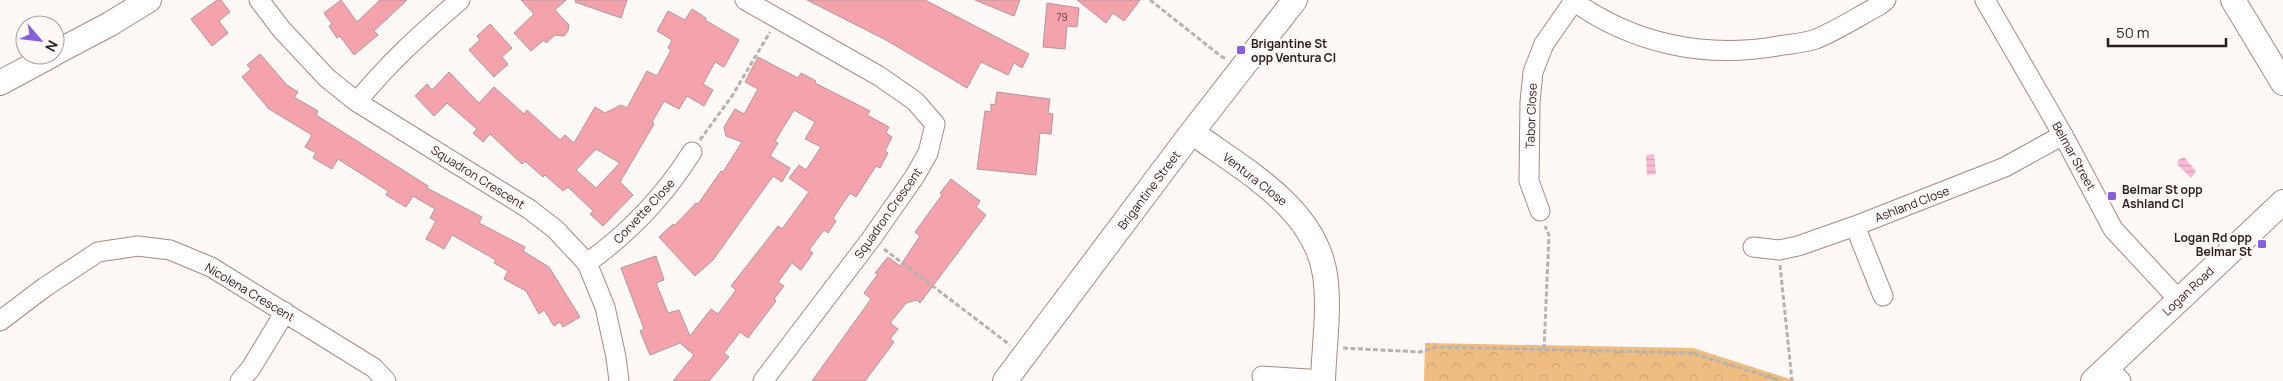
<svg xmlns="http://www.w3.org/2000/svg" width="2283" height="381" viewBox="0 0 2283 381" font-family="Manrope,sans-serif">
<defs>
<pattern id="park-crowns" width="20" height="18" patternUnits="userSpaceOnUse" patternTransform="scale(1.25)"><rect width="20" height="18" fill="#efbd82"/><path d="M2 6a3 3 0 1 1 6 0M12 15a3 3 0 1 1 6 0" fill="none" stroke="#cda270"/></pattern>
<pattern id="water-rules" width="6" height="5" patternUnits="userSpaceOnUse" patternTransform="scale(1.25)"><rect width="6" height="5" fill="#f8bad4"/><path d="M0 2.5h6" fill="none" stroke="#d59fb5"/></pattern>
</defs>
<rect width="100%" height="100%" fill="#fef8f7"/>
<path fill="url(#park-crowns)" d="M1425 343 1693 348 1796 381H1424Z"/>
<path fill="url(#water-rules)" d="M1654 154 1656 174 1647 175 1646 155Z
M2184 157 2196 171 2191 178 2177 164 2178 160Z"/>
<path fill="#f4a2ac" stroke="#b49699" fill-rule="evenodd" d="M217 0H221L230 12 219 21 228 33 212 46 191 19Z
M341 0 357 22 380 0H407L374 31 378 35 354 55 340 36 337 38 329 26 332 24 324 13Z
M521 0H566L555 10 569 25 568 31 564 36 555 35 546 43 544 40 531 51 514 33 534 14Z
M576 0H627L621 18 575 2Z
M807 0H925L1029 54 1022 68 1014 63 1008 75 981 62 967 88 886 40Z
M975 0H1020L1014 16Z
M1077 0H1140L1124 21 1113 13 1106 23Z
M1047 3 1079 8 1077 27 1067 26 1065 49 1043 47Z
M692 9 706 18 705 20 739 40 724 67 715 62 703 84 713 90 704 106 687 96 679 109 664 101 652 122 654 124 620 182 633 195 603 226 590 214 593 211 568 187 563 191 545 175 543 177 525 161 522 164 490 134 483 142 473 133 477 129 447 103 434 116 415 96 427 84 432 90 449 72 479 103 494 87 524 114 527 110 560 140 565 135 574 143 595 107 605 113 621 105 627 108 647 71 657 76 671 50 668 48 672 40 657 31 668 11 685 20ZM596 149 620 163 596 188 576 170Z
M490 24 512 48 502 57 508 64 494 77 469 50 480 40 477 36Z
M260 54 287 85 298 92 294 97 318 111 316 115 428 186 427 188 482 217 479 223 525 247 523 251 549 267 580 317 563 327 560 322 554 326 544 310 539 314 526 291 504 279 508 271 494 263 496 260 452 235 444 249 426 239 436 221 430 218 435 209 413 196 406 207 386 195 388 191 338 159 332 169 313 158 316 153 305 147 312 135 269 109 242 77 251 69 247 65Z
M758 57 798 78 801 73 816 81 815 83 870 111 867 115 889 127 886 133 892 137 885 151 888 153 880 168 876 166 856 197 850 193 833 218 836 221 828 233 824 230 809 250 813 253 801 270 792 263 778 282 784 286 774 299 776 301 748 338 740 332 724 353 729 357 709 381H673L694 355 680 343 650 355 640 331 644 329 641 321 621 268 656 256 664 280 656 283 668 313 679 310 690 336 711 309 718 314 736 290 731 286 778 226 782 229 809 192 789 178 799 165 806 170 821 147 805 139 815 122 794 110 775 141 778 143 770 156 790 168 782 182 773 176 713 260 695 276 659 237 673 224 674 226 696 203 698 204 721 171 723 172 742 142 726 136 724 127 735 109 744 114 758 89 745 82Z
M997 92 1050 99 1048 113 1053 114 1051 134 1040 133 1036 175 977 169 985 111 991 112V104L995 105Z
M951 179 980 201 976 207 986 215 920 303 917 300 906 303 890 323 898 329 890 339 894 342 865 381H812L871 299 864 293 878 274 875 273 888 257 900 266 920 236 915 232 942 195 940 193Z"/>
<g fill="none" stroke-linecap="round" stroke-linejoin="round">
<g stroke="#a68a84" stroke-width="21">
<path id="minor" d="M259 0 282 30 327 78 357 102 529 209 555 229 587 263 605 307 616 357 619 381
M745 0 879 76 915 101 935 124 928 153 915 176 871 239 763 381
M1572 0C1633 44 1705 59 1778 46 1790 44 1805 43 1816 39 1838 30 1859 16 1880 5L1886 0
M1985 0 2063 135 2113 229 2179 300
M357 102C387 64 423 32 460 0
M1540 211 1529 181 1530 102 1533 72 1544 44 1574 1
M1855 226 1883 296
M1753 247 1779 250 1798 246 1855 226 2005 167 2063 135
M587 263C629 233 665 195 692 152
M0 321 45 287 98 252 138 246 170 250 211 267 374 368 386 381
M2108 367 2121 381
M1262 376 1323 380
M240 381 251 368 285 312"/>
</g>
<g stroke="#a68a84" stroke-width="26">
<path id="tertiary" d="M2233 0 2283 83
M55 53 110 24 149 0
M0 83 52 55
M1192 132C1243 170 1315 207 1325 275 1330 309 1324 346 1323 381
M1005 381 1192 132 1295 0
M2093 381 2283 202"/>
</g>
<path stroke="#b8b1af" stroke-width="3" stroke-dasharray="5 2.5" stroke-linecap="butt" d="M1150 0 1222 57 1227 59
M700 140 732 96 770 32
M884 249 1010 345
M1780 265 1792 381
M1343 348 1420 352 1436 347 1692 353 1782 381
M1544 349 1549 235 1545 226"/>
<use href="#minor" stroke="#fff" stroke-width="19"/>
<use href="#tertiary" stroke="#fff" stroke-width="24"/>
</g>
<g fill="#8661db" stroke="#fef8f7" stroke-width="2">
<rect x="1236" y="45" width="10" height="10" rx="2.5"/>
<rect x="2107" y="191" width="10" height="10" rx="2.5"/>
<rect x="2257" y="239" width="10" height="10" rx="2.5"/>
</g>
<g text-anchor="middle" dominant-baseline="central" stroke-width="4.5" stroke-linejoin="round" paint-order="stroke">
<g font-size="10" fill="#5c3f40">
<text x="1062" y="17">79</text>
</g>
<g font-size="12" font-weight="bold" fill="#291e1c" stroke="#fef8f7" text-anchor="start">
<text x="1251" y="43">Brigantine St<tspan x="1251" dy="14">opp Ventura Cl</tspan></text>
<text x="2122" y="189">Belmar St opp<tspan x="2122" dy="14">Ashland Cl</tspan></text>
<text x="2252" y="237" text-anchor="end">Logan Rd opp<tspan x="2252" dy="14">Belmar St</tspan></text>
</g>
<g font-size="12" fill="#291e1c" stroke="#fef8f7">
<text transform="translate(1531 116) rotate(-88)">Tabor Close</text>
<text transform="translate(2074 156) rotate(61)">Belmar Street</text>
<text transform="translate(478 177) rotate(32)">Squadron Crescent</text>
<text transform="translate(1255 179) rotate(38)">Ventura Close</text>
<text transform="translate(1149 190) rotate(-53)">Brigantine Street</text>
<text transform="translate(1912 204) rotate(-21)">Ashland Close</text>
<text transform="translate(644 211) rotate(-47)">Corvette Close</text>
<text transform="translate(888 213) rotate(-55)">Squadron Crescent</text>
<text transform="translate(2188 291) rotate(-43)">Logan Road</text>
<text transform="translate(250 292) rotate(31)">Nicolena Crescent</text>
</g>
</g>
<g transform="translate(40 40) rotate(118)"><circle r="24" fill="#fef8f7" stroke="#a9a19f"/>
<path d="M0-4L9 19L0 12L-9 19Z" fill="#8661db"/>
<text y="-8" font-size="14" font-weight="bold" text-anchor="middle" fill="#291e1c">N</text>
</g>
<path d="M2108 38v8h118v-8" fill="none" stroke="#291e1c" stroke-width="2.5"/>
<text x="2116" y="38" font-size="15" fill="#291e1c" stroke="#fef8f7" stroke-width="4" paint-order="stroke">50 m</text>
</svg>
